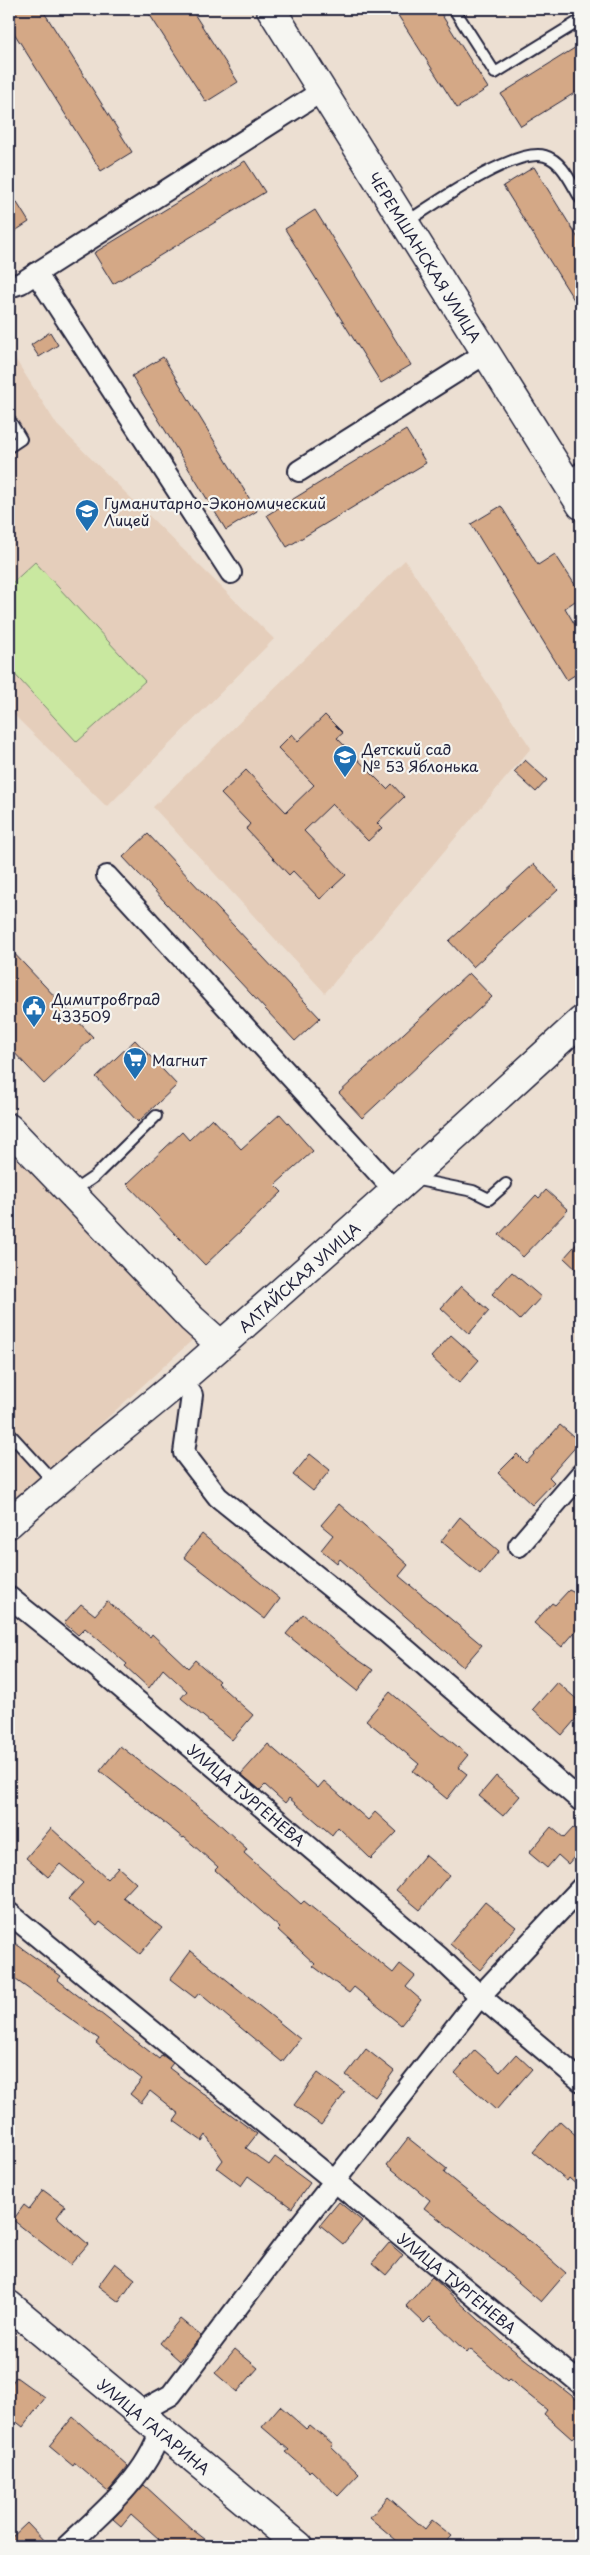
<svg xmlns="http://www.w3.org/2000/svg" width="590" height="2555" viewBox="0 0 590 2555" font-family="'Playpen Sans',sans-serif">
<rect width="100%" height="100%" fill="#ecdfd2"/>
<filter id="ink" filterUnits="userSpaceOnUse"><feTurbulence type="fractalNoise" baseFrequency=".02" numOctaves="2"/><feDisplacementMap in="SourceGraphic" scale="10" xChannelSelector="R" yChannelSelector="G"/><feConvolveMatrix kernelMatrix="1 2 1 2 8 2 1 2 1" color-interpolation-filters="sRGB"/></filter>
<g filter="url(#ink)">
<path fill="#e5cebb" d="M9 349 57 425 274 639 107 807 9 710Z
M405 560 531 748 325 993 153 807Z
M9 1146 200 1333 9 1508Z"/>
<path fill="#c9e8a0" stroke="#76856e" d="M35 562 145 681 77 742 9 668V586Z"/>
<path fill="#d4a886" stroke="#22223b" d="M18 9H42L132 152 101 171 9 25V15Z
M146 9H191L238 82 206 102Z
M394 9H438L488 88 457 108Z
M581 44V89L521 126 501 94Z
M245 161 265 192 113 284 94 253Z
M534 167 581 243V311L503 186Z
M9 190 29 222 9 235Z
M315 210 411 365 381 383 285 229Z
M50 332 58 345 39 357 31 345Z
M163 357 257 511 226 530 132 376Z
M406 430 426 463 287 547 267 515Z
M501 506 538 565 555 554 581 594V597L565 608 581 635V671L567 680 471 524Z
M325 715 343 733 337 738 370 772 387 789 392 784 404 797 377 823 382 828 368 841 332 804 304 831 346 875 320 899 293 871 289 875 273 858 246 829 250 824 221 794 246 770 286 812 314 785 278 748 292 734 298 741Z
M525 760 547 780 536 792 514 772Z
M148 834 320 1018 295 1041 123 857Z
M534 864 558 890 473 967 449 941Z
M9 948 93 1037 44 1084 9 1047Z
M469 973 492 997 362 1118 339 1093Z
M135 1040 177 1085 138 1122 96 1077Z
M280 1114 313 1151 275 1185 282 1192 205 1265 127 1184 182 1132 189 1140 212 1118 241 1149Z
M546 1190 568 1210 523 1257 499 1235 536 1195 539 1198Z
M581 1239V1274L564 1258Z
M512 1272 541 1297 520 1320 492 1294Z
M461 1286 489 1311 469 1334 441 1308Z
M451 1335 479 1360 459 1383 431 1357Z
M560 1425 580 1442 549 1477 554 1482 532 1505 498 1473 517 1454 526 1463Z
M310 1454 330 1470 313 1491 293 1475Z
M339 1504 408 1565 399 1576 482 1645 463 1667 340 1559 337 1563 321 1550 333 1535 321 1525Z
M460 1517 499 1551 480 1574 441 1541Z
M202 1534 280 1599 265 1619 184 1557Z
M581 1583V1625L562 1647 534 1623 552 1603 555 1605 569 1590 573 1592Z
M107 1601 150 1637 152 1634 188 1668 195 1660 219 1681 217 1683 253 1715 232 1740 181 1698 187 1691 163 1669 149 1688 125 1666 127 1664 85 1628 78 1635 64 1623 81 1604 95 1615Z
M303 1614 347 1652 373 1670 357 1691 286 1634Z
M557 1682 581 1703V1713L562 1735 533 1709Z
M390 1692 442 1736 443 1735 468 1755 458 1767 467 1774 447 1799 413 1771 419 1764 366 1720Z
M268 1744 318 1788 324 1781 368 1820 375 1812 397 1832 371 1859 338 1827 332 1835 289 1798 285 1803 265 1785 260 1790 241 1774Z
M120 1746 214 1819 247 1849 244 1853 301 1904 304 1901 393 1973 400 1964 415 1976 406 1987 421 2000 401 2025 354 1987 349 1993 313 1966 315 1964 278 1930 280 1928 215 1870 218 1867 184 1837 183 1838 100 1771Z
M496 1776 520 1796 503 1816 479 1796Z
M551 1827 564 1838 573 1828 581 1836V1849L568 1864 558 1855 547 1868 529 1853Z
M51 1828 107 1879 118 1867 136 1883 123 1897 162 1928 140 1954 100 1922 97 1926 68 1899 83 1883 60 1864 48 1877 26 1858Z
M425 1855 449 1875 420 1910 396 1890Z
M485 1902 516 1927 480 1970 450 1944Z
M9 1939 61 1976 58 1980 159 2059 162 2055 173 2063 169 2068 257 2134 246 2148 269 2165 275 2157 310 2183 292 2208 248 2176 241 2186 217 2168 223 2160 206 2135 202 2141 174 2121 179 2114 150 2091 141 2103 130 2094 142 2079 96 2043 99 2039 9 1975Z
M191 1951 300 2039 282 2062 199 1993 195 1998 170 1979Z
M366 2049 394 2071 375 2097 346 2075Z
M475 2050 500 2072 516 2054 532 2069 496 2110 455 2073Z
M318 2073 345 2093 321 2125 294 2105Z
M560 2121 581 2140V2189L569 2178 567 2181 533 2152Z
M408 2138 447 2169 444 2173 520 2233 566 2273 541 2302 504 2270 505 2269 424 2208 430 2200 387 2165Z
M43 2190 65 2206 57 2217 88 2244 70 2265 13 2220 24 2205 29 2209Z
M339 2202 362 2221 343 2244 320 2225Z
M389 2243 403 2255 386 2275 372 2263Z
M115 2263 135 2279 119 2302 98 2286Z
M432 2277 502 2341 581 2403V2429L572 2439 544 2414 547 2410 509 2379 507 2381 470 2349 467 2353 430 2317 424 2323 406 2306Z
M180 2319 201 2336 180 2361 160 2343Z
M235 2349 258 2368 237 2392 215 2373Z
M16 2377 45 2398 23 2427 9 2416V2387Z
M280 2406 306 2429 310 2425 333 2444 331 2447 359 2474 338 2496 311 2470 309 2472 286 2452 289 2450 262 2427Z
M73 2417 128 2466 108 2491 75 2463 73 2466 49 2446Z
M144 2485 193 2530 214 2546H152L159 2539 131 2514 121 2526 113 2519Z
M388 2497 425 2529 432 2520 452 2536 443 2546H403L370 2518Z
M27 2523 49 2546H9V2540Z"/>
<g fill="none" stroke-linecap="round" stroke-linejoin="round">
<g stroke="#22223b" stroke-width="14">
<path id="lane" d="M454 9 495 73 581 20
M405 223C433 205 514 147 545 156 563 161 572 185 581 199
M9 419 21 439 9 447
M566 479 581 467
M413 1179 473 1191 489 1199 506 1184
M72 1192 94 1177 156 1116
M9 1433 54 1482"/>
</g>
<g stroke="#22223b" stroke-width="24">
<g id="street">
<path d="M36 273 231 573"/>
<path d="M9 287 21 283 322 91"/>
<path d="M299 471 486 353"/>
<path d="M107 876 394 1190"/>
<path d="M181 1379 192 1395 184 1453 218 1497 385 1631 581 1801"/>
<path d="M519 1546 581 1474"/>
<path id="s1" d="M9 1597 99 1669 439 1957 480 1996 581 2081"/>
<path id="s2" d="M9 1913 581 2384"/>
<path d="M138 2413 171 2395 289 2239 480 1996 581 1888"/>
<path d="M67 2546C101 2514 147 2476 160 2431"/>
</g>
</g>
<g stroke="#22223b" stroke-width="31">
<g id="secondary">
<path id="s3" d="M271 9 581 505"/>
<path d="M9 1128 192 1319 220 1344"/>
<path id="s4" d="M9 1524C64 1473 124 1428 182 1379 317 1262 449 1142 581 1021"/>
<path id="s5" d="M9 2305 299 2546"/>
</g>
</g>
<use href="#lane" stroke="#f6f6f2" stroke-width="10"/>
<use href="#street" stroke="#f6f6f2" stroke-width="20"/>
<use href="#secondary" stroke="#f6f6f2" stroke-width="28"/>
</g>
</g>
<defs>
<g id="school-pin" transform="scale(1.25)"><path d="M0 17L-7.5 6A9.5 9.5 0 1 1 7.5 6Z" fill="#1f6fb2" stroke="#f6f6f2"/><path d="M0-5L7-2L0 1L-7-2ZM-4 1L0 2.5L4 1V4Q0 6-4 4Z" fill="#fff"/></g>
<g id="civic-pin" transform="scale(1.25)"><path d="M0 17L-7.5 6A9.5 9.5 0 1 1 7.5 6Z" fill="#1f6fb2" stroke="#f6f6f2"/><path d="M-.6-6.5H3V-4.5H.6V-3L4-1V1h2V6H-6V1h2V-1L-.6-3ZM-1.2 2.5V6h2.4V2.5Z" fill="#fff"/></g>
<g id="supermarket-pin" transform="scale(1.25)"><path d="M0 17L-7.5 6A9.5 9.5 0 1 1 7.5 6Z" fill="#1f6fb2" stroke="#f6f6f2"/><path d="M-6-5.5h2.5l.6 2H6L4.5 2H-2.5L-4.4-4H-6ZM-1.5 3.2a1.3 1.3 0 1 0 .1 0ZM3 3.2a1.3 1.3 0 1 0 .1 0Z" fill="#fff"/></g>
</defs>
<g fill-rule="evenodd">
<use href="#school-pin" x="87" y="511"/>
<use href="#school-pin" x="345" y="757"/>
<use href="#civic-pin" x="34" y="1007"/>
<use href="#supermarket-pin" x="135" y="1059"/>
</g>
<g text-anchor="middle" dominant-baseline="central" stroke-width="4.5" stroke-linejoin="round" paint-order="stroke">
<g font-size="15" fill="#22223b" stroke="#f6f6f2">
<text stroke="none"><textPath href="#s3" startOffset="292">ЧЕРЕМШАНСКАЯ УЛИЦА</textPath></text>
<text stroke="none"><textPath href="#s4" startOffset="381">АЛТАЙСКАЯ УЛИЦА</textPath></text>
<text stroke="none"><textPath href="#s1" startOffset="309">УЛИЦА ТУРГЕНЕВА</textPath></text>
<text stroke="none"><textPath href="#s2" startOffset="581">УЛИЦА ТУРГЕНЕВА</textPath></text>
<text stroke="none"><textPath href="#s5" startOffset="189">УЛИЦА ГАГАРИНА</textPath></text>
</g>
<g font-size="15" fill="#22223b" stroke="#f6f6f2" text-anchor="start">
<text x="104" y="502">Гуманитарно-Экономический<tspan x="104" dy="17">Лицей</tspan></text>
<text x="362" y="748">Детский сад<tspan x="362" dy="17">№ 53 Яблонька</tspan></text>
<text x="52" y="998">Димитровград<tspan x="52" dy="17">433509</tspan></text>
<text x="152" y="1059">Магнит</text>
</g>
</g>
<rect width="590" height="2555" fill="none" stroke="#f6f6f2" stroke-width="30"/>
<rect x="15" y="15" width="560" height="2525" fill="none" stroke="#22223b" stroke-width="2" filter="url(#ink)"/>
</svg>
